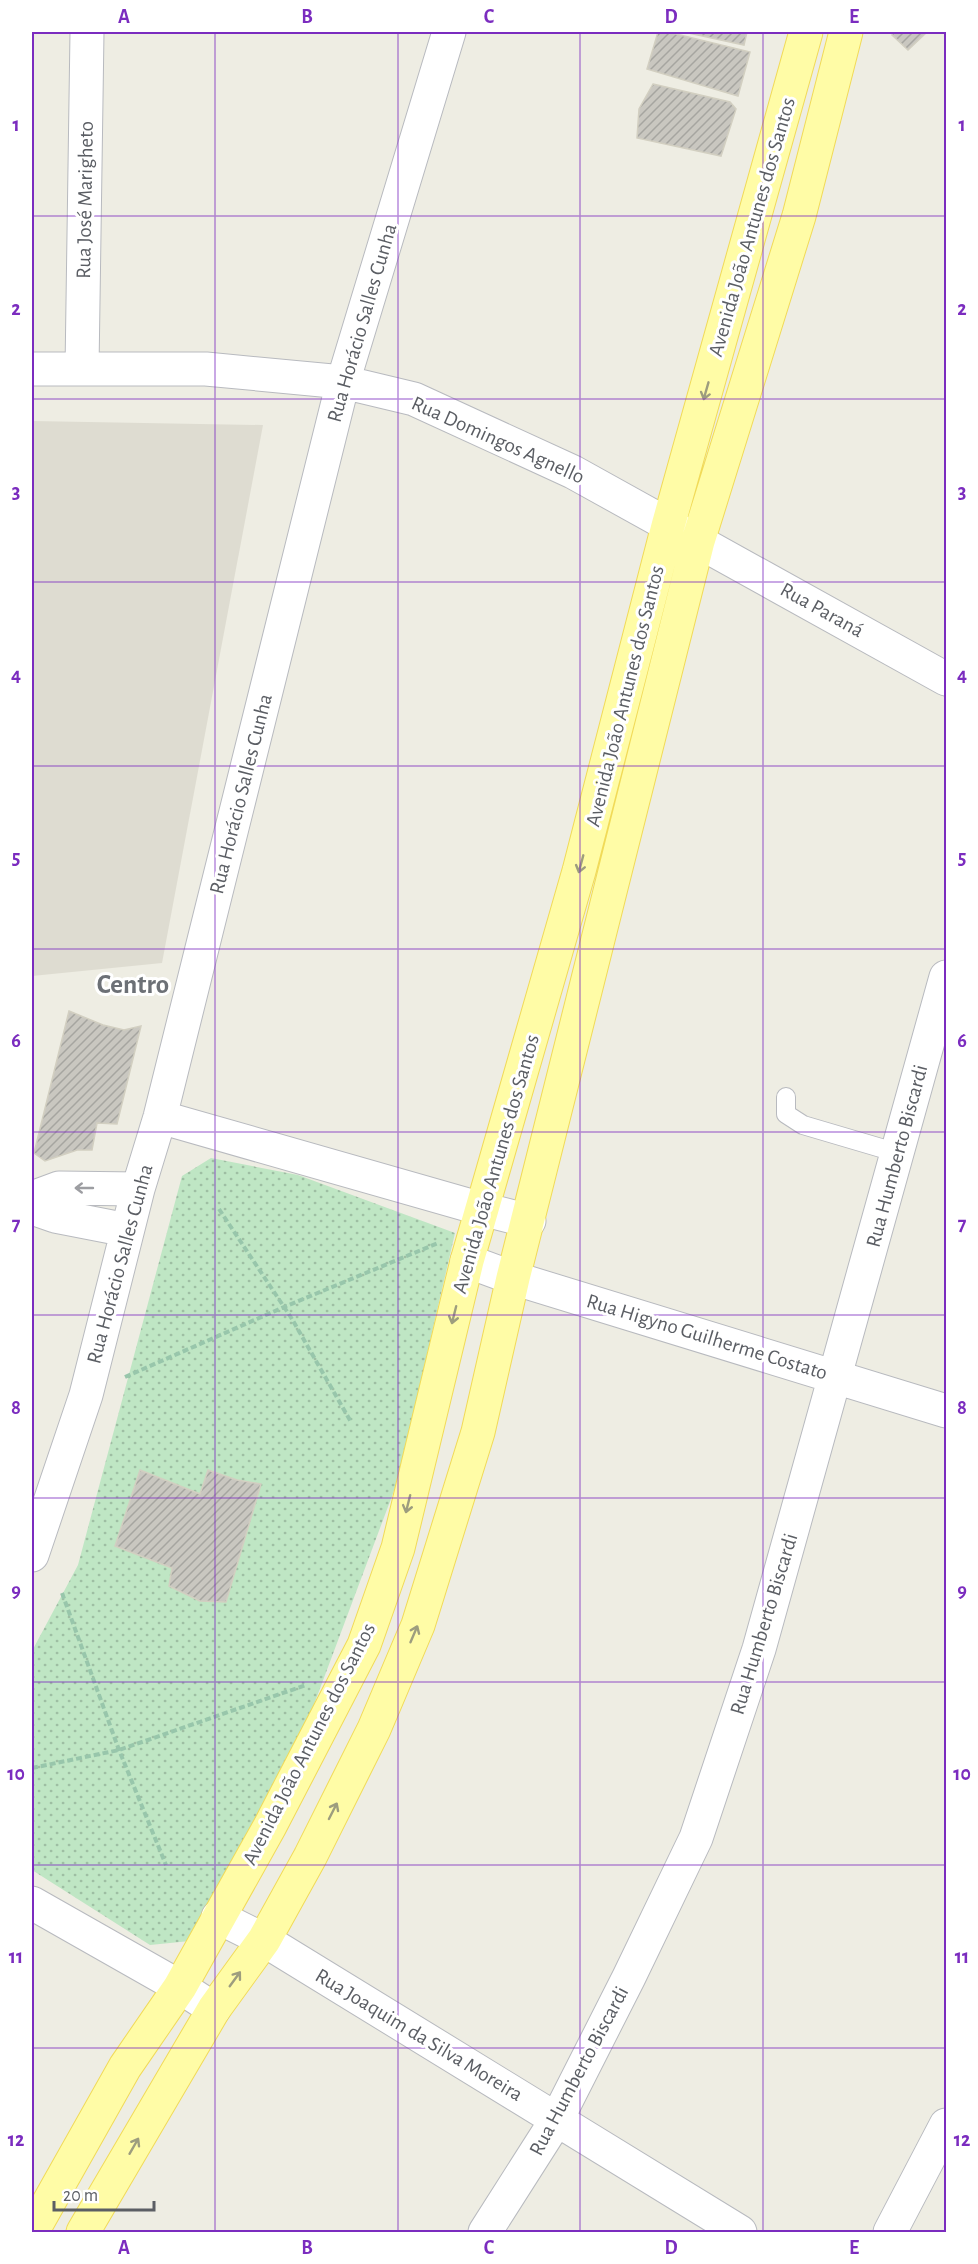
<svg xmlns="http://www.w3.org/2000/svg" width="978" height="2264" viewBox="0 0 978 2264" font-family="'Alegreya Sans',sans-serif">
<defs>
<pattern id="park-dots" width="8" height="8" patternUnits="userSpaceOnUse" patternTransform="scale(1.5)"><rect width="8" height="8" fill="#bfe6c4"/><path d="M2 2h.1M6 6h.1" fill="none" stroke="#9ebea3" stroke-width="1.8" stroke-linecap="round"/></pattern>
<pattern id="building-hatch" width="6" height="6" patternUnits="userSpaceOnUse" patternTransform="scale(1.5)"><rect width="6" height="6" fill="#c9c7c0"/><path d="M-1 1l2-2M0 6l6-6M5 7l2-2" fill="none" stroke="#a6a5a0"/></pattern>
</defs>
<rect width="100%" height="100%" fill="#eeede3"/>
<path fill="#dedcd1" d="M32 421 263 425 162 963 32 976Z"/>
<path fill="url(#park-dots)" d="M211 1158 298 1175 455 1233 398 1480 294 1758 190 1941 150 1945 32 1870V1651L78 1565 182 1176Z"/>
<path fill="url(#building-hatch)" stroke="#d2cfc1" stroke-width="1.5" d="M658 32H668L750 52 738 96 647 69Z
M684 32H747L744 45Z
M893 32H927L908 50 892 35Z
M653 84 730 102 736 109 721 156 637 138 639 109Z
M69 1011 103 1025 124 1030 141 1026 117 1124 97 1123 92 1150H77L45 1161 34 1153Z
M140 1470 200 1494 208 1470 237 1480 261 1484 226 1602 200 1601 169 1586 172 1568 115 1546Z"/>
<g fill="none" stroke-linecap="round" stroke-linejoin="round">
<g stroke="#b8babf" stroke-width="20">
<path id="service" d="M786 1097V1114L803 1125 898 1153"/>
</g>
<g stroke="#b8babf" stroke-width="35">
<path id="minor" d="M32 369H206L343 382 414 399 573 472 946 679
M82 369 87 32
M160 1117 482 1209 529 1221
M32 1198 59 1188 138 1189
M32 1208 55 1216 127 1230
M467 1261 513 1278 946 1411
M32 1555 86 1395 138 1189 160 1117 343 382 449 32
M32 1903 180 1987 214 2009
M218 1917 264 1940 740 2232
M485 2232 557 2119 629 1977 696 1838 759 1649 946 977
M890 2232 946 2125"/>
</g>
<g stroke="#f1da58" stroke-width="35">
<path id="primary" d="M32 2232 125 2067 180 1987 270 1826 364 1645 398 1548 467 1261 579 871 668 526 806 32
M83 2232 214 2009 264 1940 310 1857 374 1729 418 1625 478 1432 513 1278 698 541 799 216 846 32"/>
</g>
<path stroke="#98c6ab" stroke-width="4" stroke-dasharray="6 3" stroke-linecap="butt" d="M219 1209 292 1319 351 1422
M125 1377 284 1307 438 1243
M62 1593 119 1750 166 1865
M32 1768 119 1750 306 1685"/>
<use href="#service" stroke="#fff" stroke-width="18"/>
<use href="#minor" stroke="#fff" stroke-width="33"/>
<use href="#primary" stroke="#fffca6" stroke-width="33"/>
</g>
<defs><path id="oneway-shaft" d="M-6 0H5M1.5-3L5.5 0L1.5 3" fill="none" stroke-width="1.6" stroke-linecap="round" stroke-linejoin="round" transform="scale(1.5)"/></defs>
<g stroke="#9d9d7e">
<use href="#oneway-shaft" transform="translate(706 391) rotate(106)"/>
<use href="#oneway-shaft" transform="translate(581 864) rotate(105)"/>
<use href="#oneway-shaft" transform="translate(454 1315) rotate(104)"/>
<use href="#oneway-shaft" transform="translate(408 1504) rotate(104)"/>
<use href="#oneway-shaft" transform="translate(414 1634) rotate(-67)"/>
<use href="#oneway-shaft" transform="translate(333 1811) rotate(-63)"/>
<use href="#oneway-shaft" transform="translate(235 1979) rotate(-54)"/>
<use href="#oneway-shaft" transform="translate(134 2146) rotate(-60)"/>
</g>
<use stroke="#9d9ea2" href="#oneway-shaft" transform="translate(84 1188) rotate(-180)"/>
<path fill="none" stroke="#7b2cbf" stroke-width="1.5" stroke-opacity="0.55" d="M215 32V2232M398 32V2232M580 32V2232M763 32V2232M32 216H946M32 399H946M32 582H946M32 766H946M32 949H946M32 1132H946M32 1315H946M32 1498H946M32 1682H946M32 1865H946M32 2048H946"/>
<g text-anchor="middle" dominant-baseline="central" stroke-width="6" stroke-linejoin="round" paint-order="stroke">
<g font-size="21" fill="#5b5e64" stroke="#fff">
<text transform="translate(85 200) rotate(-89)">Rua José Marigheto</text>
<text transform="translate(752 227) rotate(-74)">Avenida João Antunes dos Santos</text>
<text transform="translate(362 323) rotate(-74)">Rua Horácio Salles Cunha</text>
<text transform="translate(498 440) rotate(24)">Rua Domingos Agnello</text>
<text transform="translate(822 610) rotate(29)">Rua Paraná</text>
<text transform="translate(625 696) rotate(-76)">Avenida João Antunes dos Santos</text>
<text transform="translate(241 794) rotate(-76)">Rua Horácio Salles Cunha</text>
<text transform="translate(897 1156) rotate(-75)">Rua Humberto Biscardi</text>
<text transform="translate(496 1164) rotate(-74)">Avenida João Antunes dos Santos</text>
<text transform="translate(120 1264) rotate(-75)">Rua Horácio Salles Cunha</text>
<text transform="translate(707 1337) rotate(17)">Rua Higyno Guilherme Costato</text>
<text transform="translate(764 1624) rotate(-73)">Rua Humberto Biscardi</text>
<text transform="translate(309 1744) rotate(-63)">Avenida João Antunes dos Santos</text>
<text transform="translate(419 2035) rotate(31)">Rua Joaquim da Silva Moreira</text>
<text transform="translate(579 2071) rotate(-62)">Rua Humberto Biscardi</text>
</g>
<g font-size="27" font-weight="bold" fill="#6c7076" stroke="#fff">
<text x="133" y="984">Centro</text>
</g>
</g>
<rect width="978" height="2264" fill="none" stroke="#ffffff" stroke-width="66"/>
<path d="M54 2201v9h100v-9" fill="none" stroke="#5b5e64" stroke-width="3"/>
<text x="63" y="2201" font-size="18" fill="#5b5e64" stroke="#ffffff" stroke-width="4.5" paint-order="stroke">20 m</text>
<rect x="33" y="33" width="912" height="2198" fill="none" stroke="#7b2cbf" stroke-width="2"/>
<g font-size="20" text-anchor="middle" font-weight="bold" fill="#7b2cbf">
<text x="124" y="23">A</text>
<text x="307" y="23">B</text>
<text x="489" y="23">C</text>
<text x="671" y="23">D</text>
<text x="854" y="23">E</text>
<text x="16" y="131">1</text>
<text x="962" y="131">1</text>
<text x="16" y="315">2</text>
<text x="962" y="315">2</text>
<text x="16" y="498">3</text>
<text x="962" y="498">3</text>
<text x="16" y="681">4</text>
<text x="962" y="681">4</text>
<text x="16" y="864">5</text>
<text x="962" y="864">5</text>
<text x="16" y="1047">6</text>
<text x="962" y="1047">6</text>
<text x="16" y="1230">7</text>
<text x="962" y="1230">7</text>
<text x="16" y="1414">8</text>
<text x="962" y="1414">8</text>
<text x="16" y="1597">9</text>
<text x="962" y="1597">9</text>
<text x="16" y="1780">10</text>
<text x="962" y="1780">10</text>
<text x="16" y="1963">11</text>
<text x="962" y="1963">11</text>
<text x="16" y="2146">12</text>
<text x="962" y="2146">12</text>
<text x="124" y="2254">A</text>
<text x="307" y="2254">B</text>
<text x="489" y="2254">C</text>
<text x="671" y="2254">D</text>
<text x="854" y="2254">E</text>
</g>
</svg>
